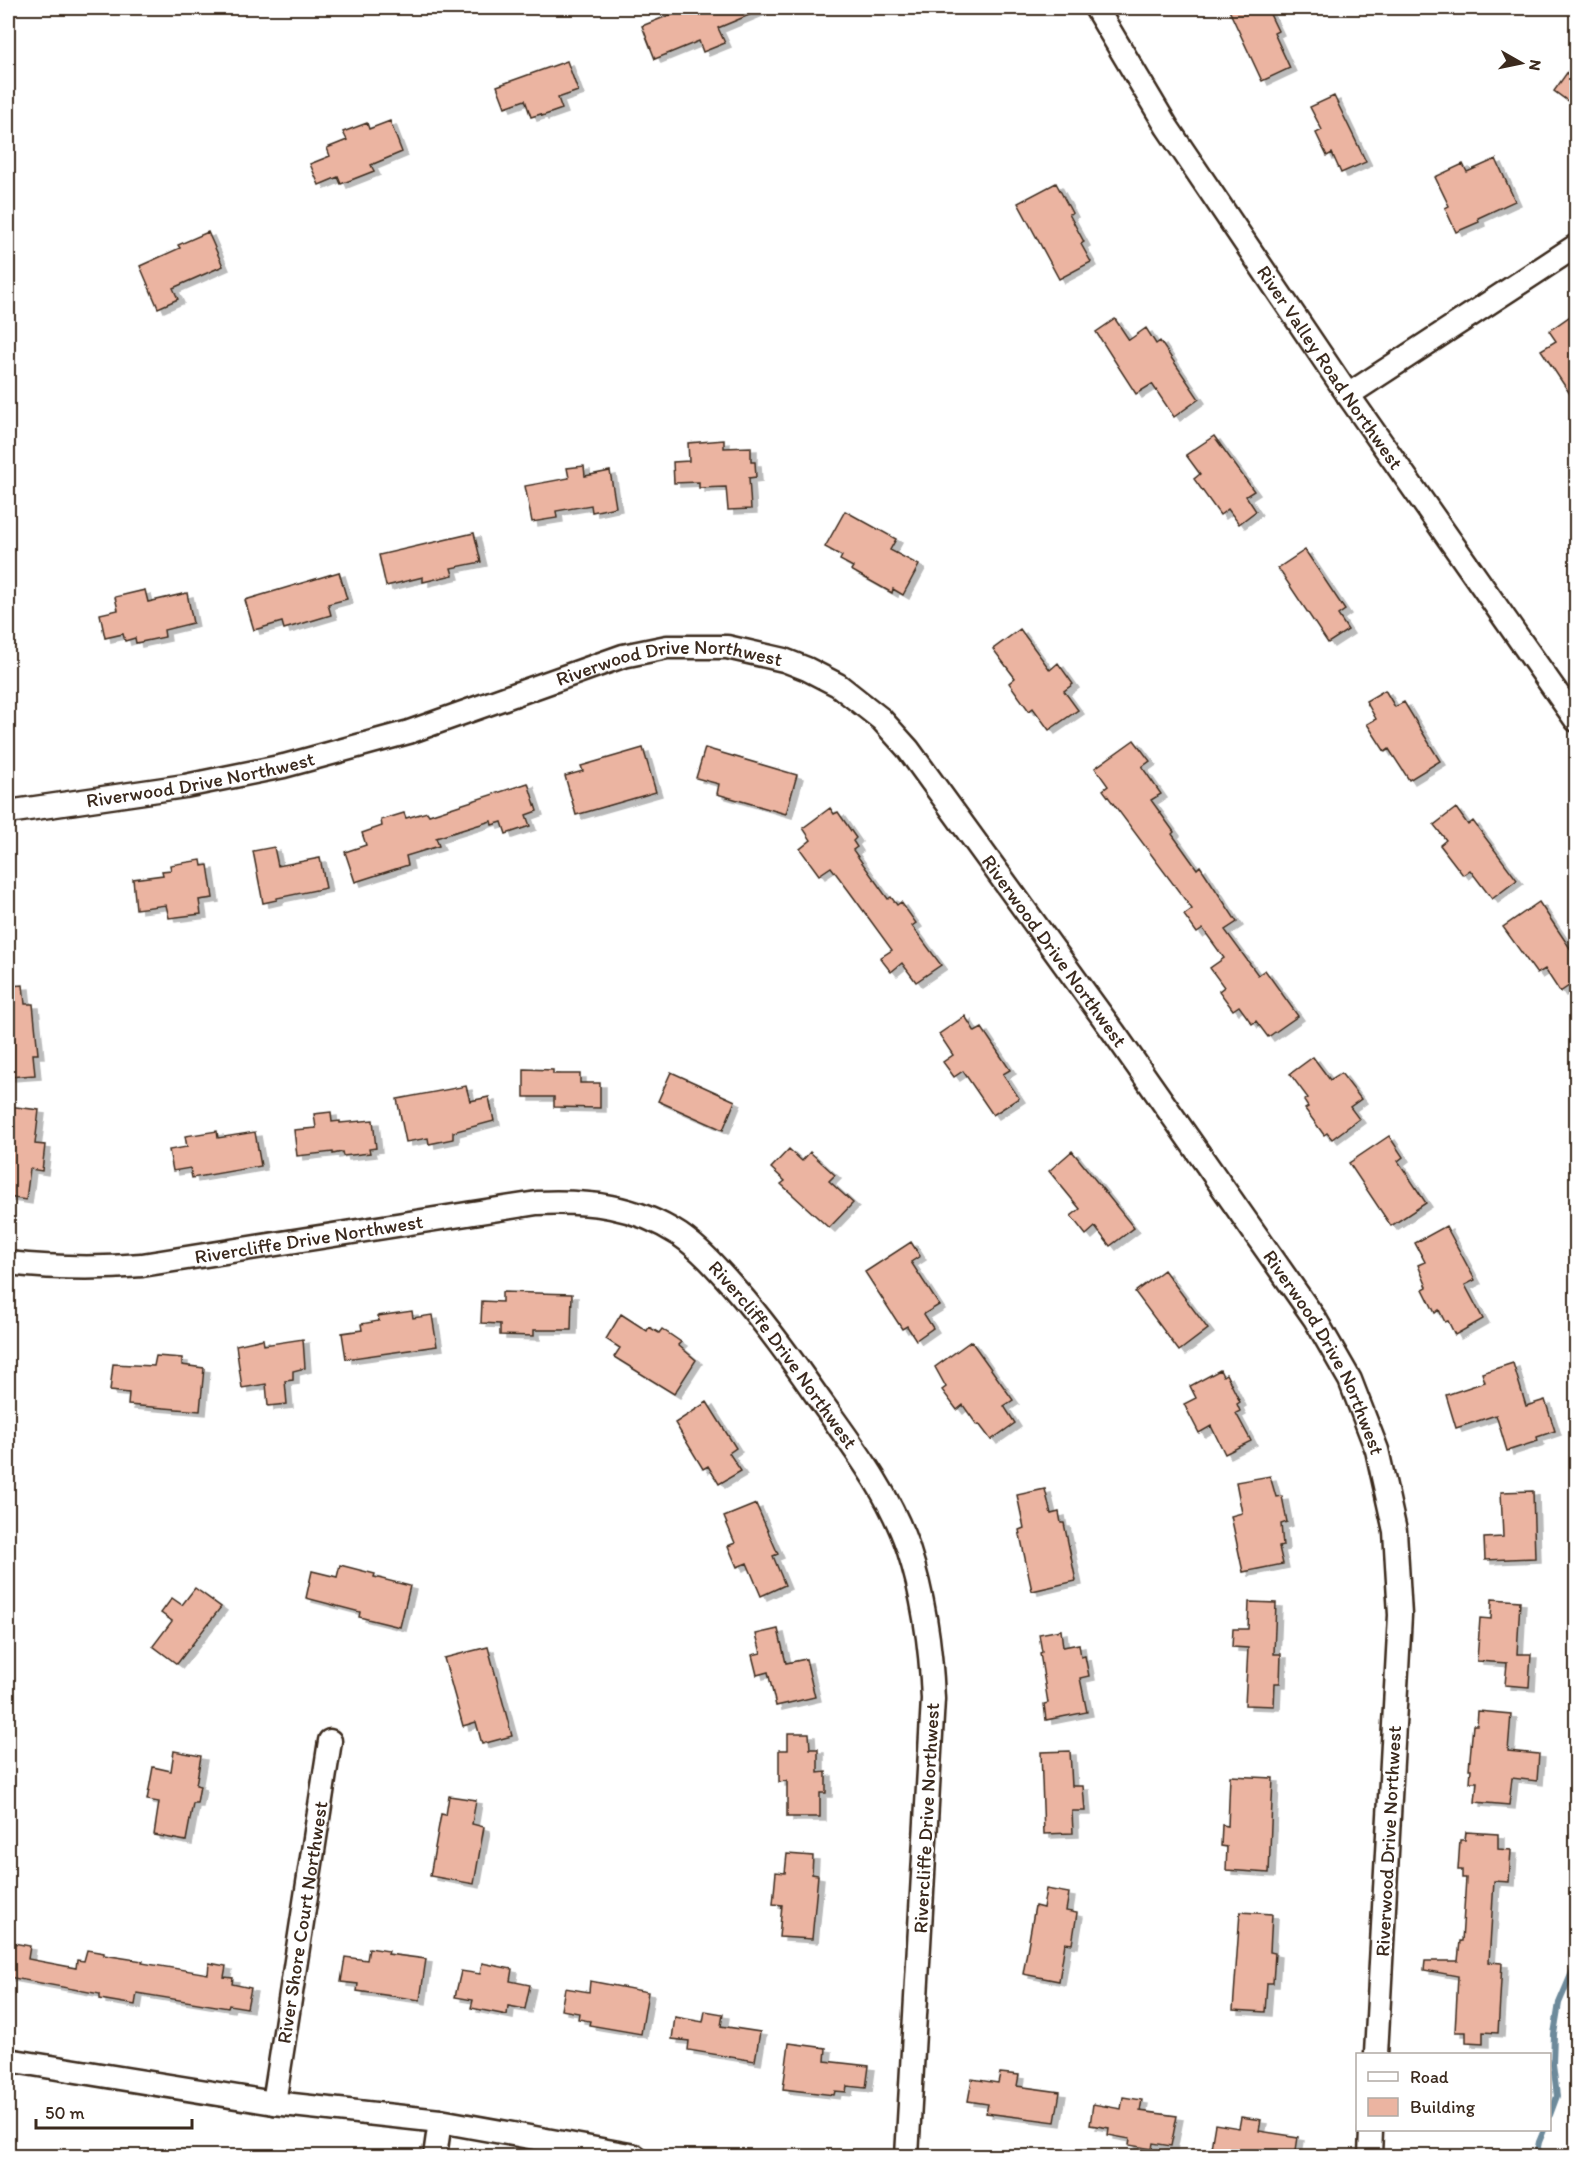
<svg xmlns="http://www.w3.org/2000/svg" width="1584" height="2164" viewBox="0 0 1584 2164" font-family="Itim,sans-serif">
<defs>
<filter id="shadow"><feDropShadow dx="6" dy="4" stdDeviation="0" flood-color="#0004"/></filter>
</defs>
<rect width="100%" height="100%" fill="#fff"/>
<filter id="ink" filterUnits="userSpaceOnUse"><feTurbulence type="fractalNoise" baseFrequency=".0167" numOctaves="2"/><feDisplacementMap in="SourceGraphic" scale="12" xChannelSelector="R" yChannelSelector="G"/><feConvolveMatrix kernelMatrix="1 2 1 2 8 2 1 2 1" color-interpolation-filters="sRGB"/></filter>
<g filter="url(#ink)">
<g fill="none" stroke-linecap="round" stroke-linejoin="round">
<path stroke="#6d8a9b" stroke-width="6" d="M1550 2115 1557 2096 1553 2065 1554 2034 1559 2003 1576 1963
M1536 2156 1539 2142 1544 2130"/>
</g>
<path fill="#ebb4a1" stroke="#3b2a1e" stroke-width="1.5" filter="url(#shadow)" d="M669 8H766L718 28 725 43 703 52 699 41 655 59 642 26 672 14Z
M1228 8H1267L1278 31 1274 33 1290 68 1262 81Z
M1576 60V107L1554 91Z
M567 61 578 91 558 98 562 109 542 116 541 114 531 117 525 100 505 107 497 86Z
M1334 96 1366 162 1341 173 1332 153 1327 156 1316 133 1322 130 1310 107Z
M390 121 402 152 371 165 374 171 341 184 338 177 319 185 310 164 330 156 327 148 347 140 343 132 367 123 369 129Z
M1496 159 1515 201 1478 218 1479 222 1456 232 1445 208 1449 206 1435 177 1463 164 1467 172Z
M1056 183 1072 213 1069 214 1084 242 1081 244 1091 262 1059 279 1018 203Z
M208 232 223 266 173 288 178 299 158 308 140 266 180 248 178 245Z
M1576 312V403L1541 350 1556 341 1549 331Z
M1115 319 1129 340 1146 328 1156 344 1160 341 1199 399 1174 417 1152 384 1136 394 1096 332Z
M1214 436 1254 491 1246 496 1256 511 1239 524 1228 509 1220 515 1194 479 1200 474 1186 455Z
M724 440V448L751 447V462H755L756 477 749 478 751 509 728 510 726 487 699 488V482L674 483 673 462 689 461 688 443Z
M584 466 585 476 610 471 616 507 592 512 591 505 556 511 557 518 532 522 525 486 569 478 567 468Z
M845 511 896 539 890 550 919 565 903 595 893 589 892 593 851 570 853 567 840 560 842 556 825 547Z
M474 533 481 562 451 568 453 575 423 582V577L386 586 379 555Z
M1305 550 1345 610 1338 615 1348 630 1328 643 1278 568Z
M339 572 347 599 328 604 331 615 284 629 282 622 254 630 245 600Z
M145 590 148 602 187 593 193 623 164 630 165 637 136 643 135 638 125 641 123 634 105 638 100 614 118 610 115 597Z
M1020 629 1050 670 1058 663 1073 684 1064 691 1078 710 1049 730 1033 708 1029 711 1009 683 1015 678 993 649Z
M1385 690 1395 707 1404 702 1440 761 1409 780 1389 749 1385 752 1367 724 1376 719 1366 701Z
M1134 740 1150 761 1142 767 1161 794 1151 800 1174 832 1172 834 1197 869 1200 866 1237 922 1225 930 1258 975 1265 970 1298 1016 1268 1037 1256 1021 1252 1024 1239 1006 1233 1010 1219 991 1224 987 1210 968 1224 958 1203 929 1197 933 1184 915 1192 909 1103 790 1108 786 1095 768Z
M643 748 656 792 576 815 565 776 583 771 581 766Z
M705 748 797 775 786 814 717 794 719 784 696 778Z
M528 783 537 811 526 815 530 826 506 834 502 822 492 825 491 821 436 838 439 846 406 856 408 865 355 882 345 852 366 845 362 833 382 826 381 820 404 813 406 818 427 812 429 815Z
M830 808 834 814 838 812 856 838 853 841 857 847 853 850 888 899 891 897 897 905 901 902 916 923 912 926 941 965 916 982 902 963 891 972 880 958 892 950 849 891 831 867 819 875 800 849 811 840 803 828Z
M1456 808 1468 825 1473 821 1517 880 1492 899 1470 870 1463 875 1440 845 1446 840 1434 825Z
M274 847 278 866 320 858 326 888 277 898V900L263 903 253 851Z
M201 860 202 866 208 865 213 898 199 900 201 914 169 918 166 905 136 909 133 879 163 875 162 871 171 870 170 865Z
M1539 902 1576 957V981L1560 992 1545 969 1537 974 1503 927Z
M23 985 25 1004H33L38 1054H33L35 1075 8 1077V986Z
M965 1016 975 1032 982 1028 1010 1070 1003 1074 1019 1098 993 1115 963 1071 954 1077 943 1062 953 1055 939 1034Z
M1313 1057 1330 1080 1341 1073 1361 1099 1350 1107 1359 1119 1332 1139 1327 1133 1324 1135 1305 1109 1308 1107 1304 1101 1308 1098 1290 1074Z
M524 1069 553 1070V1074H580V1083H600V1108L554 1107V1097H524Z
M671 1072 735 1101 723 1130 658 1101Z
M466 1086 470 1101 489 1097 494 1121 453 1132V1139L429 1144 428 1138 406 1142 397 1099Z
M8 1106 39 1110 35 1144 45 1145 42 1171 30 1169 26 1200 8 1197Z
M331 1112 332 1122 340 1121V1123L373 1120 376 1148 369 1149 370 1153 343 1156 342 1152 333 1154V1152L297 1156 294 1130 316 1128 314 1114Z
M217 1131 218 1138 255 1132 261 1166 192 1178 190 1168 173 1171 169 1150 187 1147 185 1136Z
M1389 1136 1403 1157 1398 1161 1426 1203 1391 1226 1349 1163Z
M789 1149 802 1161 810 1152 835 1175 829 1181 853 1203 829 1228 781 1184 785 1181 771 1168Z
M1072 1151 1134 1228 1110 1246 1095 1227 1086 1235 1071 1216 1080 1209 1049 1171Z
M1446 1226 1475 1280 1465 1285 1483 1319 1455 1335 1448 1321 1445 1322 1439 1310 1435 1313 1423 1289 1427 1287 1418 1265 1425 1262 1415 1243Z
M911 1242 920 1256 911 1262 939 1305 924 1314 933 1328 916 1340 907 1326 902 1329 865 1272Z
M1164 1270 1208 1329 1179 1351 1135 1292Z
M502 1292 572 1294 571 1330H534V1336L500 1335V1324L481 1323 482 1301 502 1302Z
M412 1311 413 1318 432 1315 437 1346 346 1359 342 1333 362 1330 361 1324 379 1321 378 1316Z
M621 1314 647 1331 649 1327 659 1333 662 1329 681 1342 678 1345 696 1360 674 1394 614 1357 620 1348 606 1339Z
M263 1339 264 1345 303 1339 305 1368 293 1371V1380L285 1381 287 1404 268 1406 266 1384 242 1388 236 1345Z
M971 1341 1013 1400 1004 1406 1015 1423 991 1440 979 1424 977 1425 963 1405 957 1410 942 1390 946 1387 935 1367Z
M156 1356 182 1358V1365L204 1368 200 1411 128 1405 129 1393 110 1391 113 1364 154 1366Z
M1513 1363 1526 1406 1545 1400 1555 1431 1537 1437 1538 1441 1507 1451 1496 1415 1456 1428 1446 1395 1485 1382 1482 1373Z
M1220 1370 1223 1376 1226 1374 1240 1402 1237 1404 1240 1411 1236 1413 1251 1441 1225 1454 1211 1426 1199 1433 1184 1404 1196 1398 1190 1386Z
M707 1402 736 1448 729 1453 741 1471 719 1484 708 1466 703 1469 675 1423Z
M1270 1476 1276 1497 1282 1496 1287 1522 1281 1524 1283 1546 1279 1547 1283 1564 1243 1572 1231 1516 1242 1513 1236 1482Z
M1045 1489 1051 1514 1059 1512 1061 1523H1064L1076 1581 1032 1591 1019 1530 1024 1528 1017 1495Z
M1533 1491 1535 1558 1485 1560 1484 1538 1503 1537 1501 1492Z
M756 1504 778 1554 773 1556 785 1585 761 1596 747 1563 737 1567 728 1546 735 1543 724 1517Z
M340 1565 375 1574 374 1577 410 1586 400 1627 359 1617 360 1612 306 1598 312 1571 337 1577Z
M195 1588 221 1607 177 1664 153 1646 172 1621 161 1613 172 1598 182 1605Z
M1492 1599 1520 1601 1517 1654H1531L1529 1687 1505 1685 1507 1663 1477 1661 1480 1618 1491 1619Z
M1249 1602 1276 1603 1274 1654H1281L1280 1683H1275L1274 1706 1245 1705 1248 1648 1232 1647 1233 1629H1248Z
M778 1629 786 1663 806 1659 815 1697 776 1706 768 1672 757 1675 752 1655 761 1653 756 1634Z
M1061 1630 1063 1647 1079 1644 1081 1657 1085 1656 1089 1676 1080 1678 1087 1712 1046 1720 1044 1704 1048 1703 1040 1653 1042 1652 1039 1634Z
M488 1647 512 1736 482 1744 476 1722 463 1726 444 1658Z
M1478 1711 1511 1714 1508 1751 1539 1754 1537 1781 1512 1778 1509 1805 1475 1802 1477 1782H1470L1471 1769H1469L1473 1725H1477Z
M788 1733H809L810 1749H818V1773L826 1772V1793H820V1817H787V1781L779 1782V1750H788Z
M174 1751 201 1756 196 1785 200 1786 197 1803H193L186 1841 154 1835 159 1802 147 1800 153 1767 171 1771Z
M1070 1751 1072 1786H1083L1085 1811H1072L1073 1833 1044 1834 1041 1752Z
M1230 1776 1273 1778 1269 1873 1226 1870 1227 1847 1221 1846 1222 1825 1228 1826Z
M449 1796 476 1800 472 1824 484 1827 474 1884 430 1876 441 1814 446 1815Z
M1466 1832 1498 1834V1849L1511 1850 1509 1882 1494 1881 1489 1962 1502 1963 1498 2033 1483 2032V2043L1466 2042V2032H1455L1458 1976 1424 1970 1425 1961H1458L1460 1941H1462L1466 1878H1462V1870H1458L1460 1840H1465Z
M787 1854 813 1856 812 1874 818 1875 812 1939 779 1937 782 1905 773 1904 776 1872 785 1873Z
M1046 1889 1069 1893 1066 1911 1077 1913 1072 1944 1065 1943 1059 1981 1023 1974 1035 1906 1043 1908Z
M1240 1912 1272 1914 1270 1952 1275 1953 1273 1983H1267L1265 2012 1233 2010Z
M8 1942 30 1946 28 1959 76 1968 77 1960 84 1961 87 1950 104 1953V1955L143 1961 142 1963 208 1974 209 1963 226 1966 224 1977 233 1978 232 1984 251 1988 247 2008 229 2005 228 2008 137 1993 135 2005 100 1999V1994L8 1977Z
M369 1948 389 1951 388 1954 426 1959 420 2000 357 1991 358 1984 341 1982 345 1957 367 1960Z
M482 1963 512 1969 510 1981 530 1985 525 2009 508 2006 507 2015 471 2008 473 2000 455 1997 461 1971 480 1974Z
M590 1981 648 1992 641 2034 589 2025 590 2021 578 2019 579 2013 561 2010 565 1988 589 1992Z
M705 2011 723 2014 721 2026 760 2032 755 2061 688 2050 689 2041 672 2039 675 2017 703 2022Z
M789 2043 826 2048 825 2061 869 2066 866 2088 847 2086 846 2092 835 2091 834 2095 783 2089Z
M1000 2073 1019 2075 1017 2086 1060 2092 1055 2122 986 2113 988 2104 968 2101 972 2079 998 2083Z
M1123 2097 1142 2100 1140 2111 1177 2116 1171 2146 1153 2143 1152 2149 1129 2145 1130 2139 1108 2135 1109 2128 1090 2125 1093 2104 1121 2109Z
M1241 2117 1261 2120 1259 2131 1298 2137 1295 2157H1238L1227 2155 1228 2150 1211 2148 1215 2124 1239 2128Z"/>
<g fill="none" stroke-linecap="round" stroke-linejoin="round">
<g stroke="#3b2a1e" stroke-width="27">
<g id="minor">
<path id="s1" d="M1096 8 1167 127 1348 395 1576 720"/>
<path d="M1348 395 1576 246"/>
<path id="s2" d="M8 812 185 786 284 766 409 732 623 656 667 647H727L784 660 807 669 838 685 881 719 908 749 1115 1034 1315 1319 1350 1380 1377 1450 1395 1531 1400 1615 1376 2054"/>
<path id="s3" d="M8 1263C53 1268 97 1269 142 1265L537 1203C589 1201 634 1205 680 1235 700 1249 716 1267 732 1285 764 1321 790 1357 817 1396 851 1444 889 1492 908 1548 924 1597 931 1647 933 1699L907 2156"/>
<path d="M8 2060 274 2103 440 2121 635 2156"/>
<path id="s4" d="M274 2103 330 1741"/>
<path d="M435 2156 440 2121"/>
<path d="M1370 2156 1371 2130"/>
</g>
</g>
<use href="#minor" stroke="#fff" stroke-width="22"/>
</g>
</g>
<g text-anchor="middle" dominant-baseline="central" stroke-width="5" stroke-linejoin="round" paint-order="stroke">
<g font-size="20" fill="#3b2a1e" stroke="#fff">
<text stroke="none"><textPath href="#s1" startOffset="429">River Valley Road Northwest</textPath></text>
<text stroke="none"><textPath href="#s2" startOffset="682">Riverwood Drive Northwest</textPath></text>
<text stroke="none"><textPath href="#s2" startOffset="195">Riverwood Drive Northwest</textPath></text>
<text stroke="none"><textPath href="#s2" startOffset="1204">Riverwood Drive Northwest</textPath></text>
<text stroke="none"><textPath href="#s3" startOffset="303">Rivercliffe Drive Northwest</textPath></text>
<text stroke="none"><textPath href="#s2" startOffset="1689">Riverwood Drive Northwest</textPath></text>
<text stroke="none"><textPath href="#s3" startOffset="842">Rivercliffe Drive Northwest</textPath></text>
<text transform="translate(926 1818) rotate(-87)">Rivercliffe Drive Northwest</text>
<text transform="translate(1388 1841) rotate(-87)">Riverwood Drive Northwest</text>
<text stroke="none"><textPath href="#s4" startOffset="183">River Shore Court Northwest</textPath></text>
</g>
</g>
<rect width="1584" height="2164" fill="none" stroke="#fff" stroke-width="30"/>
<rect x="15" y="15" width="1554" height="2134" fill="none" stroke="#3b2a1e" stroke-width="2" filter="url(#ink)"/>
<rect x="1356" y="2053" width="195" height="78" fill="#ffffff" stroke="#b1aaa5" stroke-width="1.5"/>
<rect x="1368" y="2072" width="30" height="9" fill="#ffffff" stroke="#b1aaa5" stroke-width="1.5"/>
<text x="1410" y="2083" font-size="18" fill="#3b2a1e">Road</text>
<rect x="1368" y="2098" width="30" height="18" fill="#ebb4a1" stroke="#b1aaa5" stroke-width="1.5"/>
<text x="1410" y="2113" font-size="18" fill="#3b2a1e">Building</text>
<g transform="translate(1521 63) rotate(99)" stroke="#ffffff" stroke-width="4.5" paint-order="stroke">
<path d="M0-4.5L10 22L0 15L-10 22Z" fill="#3b2a1e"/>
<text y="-9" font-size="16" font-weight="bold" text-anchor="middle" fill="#3b2a1e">N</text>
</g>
<path d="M36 2119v9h156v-9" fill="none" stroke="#3b2a1e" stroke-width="3"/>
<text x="45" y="2119" font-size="18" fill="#3b2a1e" stroke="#ffffff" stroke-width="4.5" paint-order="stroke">50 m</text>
</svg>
